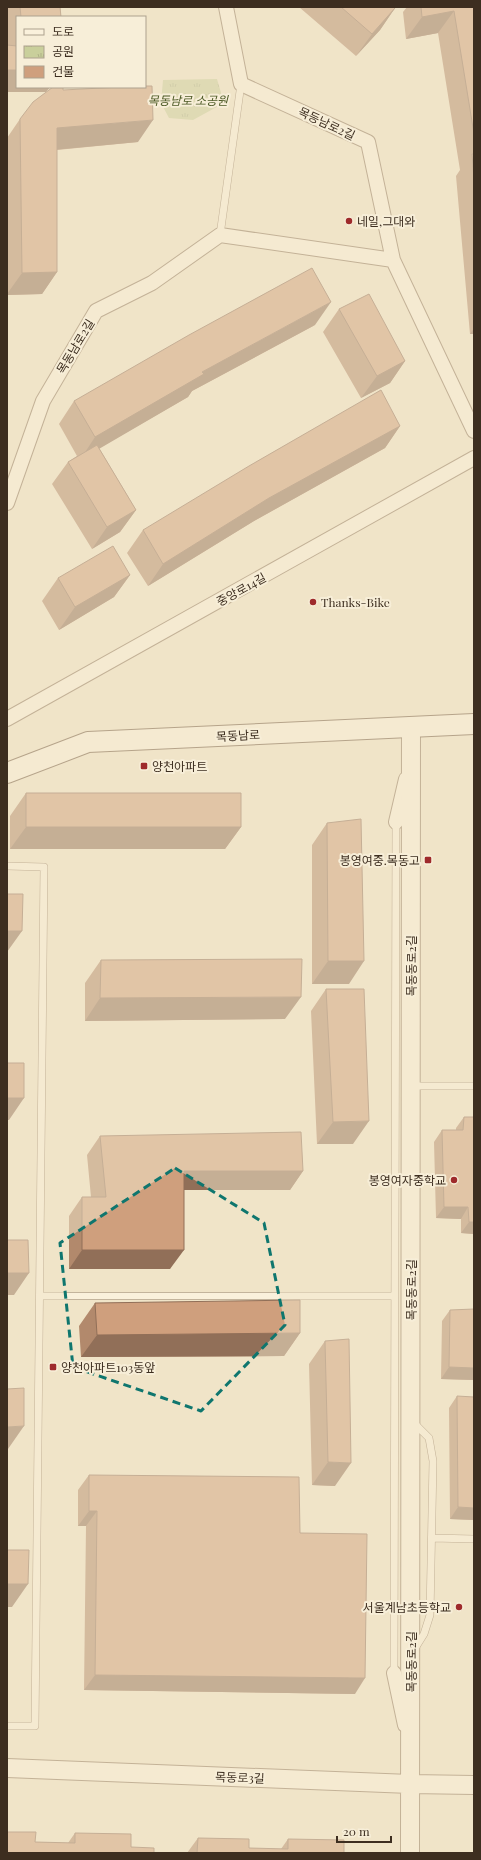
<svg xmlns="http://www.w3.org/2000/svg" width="481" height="1860" viewBox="0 0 481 1860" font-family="'Playfair Display','Noto Sans KR',serif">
<defs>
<pattern id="park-tufts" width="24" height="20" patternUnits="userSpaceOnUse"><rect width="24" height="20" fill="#c9cf9b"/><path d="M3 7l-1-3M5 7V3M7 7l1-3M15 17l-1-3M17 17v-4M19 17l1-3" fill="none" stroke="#aeb285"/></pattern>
</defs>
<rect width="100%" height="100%" fill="#f0e4c8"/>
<path fill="url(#park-tufts)" d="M217 79 224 103 193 120 169 118 161 103 163 80Z"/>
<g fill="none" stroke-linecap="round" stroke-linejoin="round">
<g stroke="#8d765c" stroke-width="8">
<path id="service" d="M220 235 241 84
M7 866 44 867 35 1726H7
M411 1086H474
M40 1296H394
M414 1423 429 1438 433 1461 430 1615 424 1634 414 1650
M432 1538 474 1539
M394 1673 396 822"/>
</g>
<g stroke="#8d765c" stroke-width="16">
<path id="minor" d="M226 7 241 84 368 142 393 260 474 431
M7 503 43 401 96 311 152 283 220 235 393 260
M7 719 474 458
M396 822 406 779
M394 1673 405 1725"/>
</g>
<g stroke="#8d765c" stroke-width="20">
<path id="tertiary" d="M7 1768 410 1784 474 1785
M410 1853 411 726"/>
</g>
<g stroke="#6f573f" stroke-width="22">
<path id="secondary" d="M7 773 88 742 474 724"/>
</g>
<use href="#service" stroke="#faf1dc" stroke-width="7"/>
<use href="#minor" stroke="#faf1dc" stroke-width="14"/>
<use href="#tertiary" stroke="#faf1dc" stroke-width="18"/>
<use href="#secondary" stroke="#faf1dc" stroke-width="20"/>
</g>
<path fill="#b2896c" d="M7 7H60L61 17H17V87H50L46 92H7Z
M299 7H394L395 8 380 30 356 56Z
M407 7H474V334H470L456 176 460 170 438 33 406 39 403 12Z
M63 90 138 142 57 150V272L42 294 7 295V138L20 119Z
M339 309 405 361 390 383 361 398 323 332Z
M315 325 192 391 188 397 99 448 136 510 120 532 92 549 52 484 68 462 77 456 59 424 74 401Z
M400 426 385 448 254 521 148 586 127 553 143 530Z
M130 575 114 597 59 630 42 601 58 578Z
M26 793 241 827 225 849H10V816Z
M327 823 349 984H312V845Z
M101 960 285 1019 85 1021V983Z
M326 989 353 1144H317L311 1011Z
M464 1117H474V1234L461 1233V1219L436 1218 434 1142 442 1130H456V1128Z
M100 1136 303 1171 290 1190H184L170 1269H69V1216L82 1197H91L87 1155Z
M95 1303 300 1333 284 1356 81 1357 79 1326Z
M450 1310 474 1380 441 1379 442 1321Z
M325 1341 335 1486 312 1485 309 1364Z
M457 1396 474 1520 450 1519 449 1408Z
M89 1475 300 1533 355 1694 84 1690 86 1526H78V1490Z
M75 1833 154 1853H187L198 1838 249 1848 281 1849 288 1839 344 1853H7L35 1842 68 1843Z"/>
<path fill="#916f58" d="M395 8 380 30 356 56 372 34Z
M454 11 438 33 406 39 422 17Z
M7 70H17V87H50L46 92H7Z
M153 120 138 142 42 151 57 128Z
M57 272 42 294 7 295V294L22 273Z
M331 302 315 325 192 391 188 397 80 460 95 437 202 372Z
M474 328V334H470Z
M405 361 390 383 361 398 377 376Z
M400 426 385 448 254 521 148 586 163 564 269 498Z
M136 510 120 532 92 549 107 527Z
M130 575 114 597 59 630 75 607Z
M26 827H241L225 849H10Z
M7 931H22L7 952Z
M328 961H364L349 984H312Z
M301 997 285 1019 85 1021 100 998Z
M7 1098H24L9 1120H7Z
M369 1121 353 1144H317L333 1122Z
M184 1171H303L290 1190H170Z
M444 1207H468L461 1219 436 1218Z
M469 1222H474V1234L461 1233Z
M82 1250H184L170 1269H69Z
M7 1273H29L14 1295H7Z
M300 1333 284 1356 81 1357 97 1335Z
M449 1367 474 1368V1380L441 1379Z
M24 1426 8 1449H7V1427Z
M328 1462 351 1463 335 1486 312 1485Z
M458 1507 474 1508V1520L450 1519Z
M89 1511H97L86 1526H78Z
M7 1584H28L12 1607H7Z
M95 1675 365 1678 355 1694 84 1690Z"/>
<path fill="#cf9f7d" stroke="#916f58" d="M20 7H60L61 17H21Z
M341 7H394L395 8 372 34Z
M421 7H474V134L454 11 422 17Z
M7 45 17 46V70H7Z
M145 86H152L153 120 57 128V272L22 273 20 119 33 102 53 87H63V90L121 87H145Z
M472 154H474V179Z
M312 268 331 302 202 372 204 374 95 437 74 401 189 335Z
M369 294 405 361 377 376 339 309Z
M381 390 400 426 269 498 163 564 143 530 249 466Z
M97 445 136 510 107 527 68 462Z
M113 546 130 575 75 607 58 578Z
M26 793H241V827H26Z
M361 819 364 961H328L327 823Z
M7 894H23L22 931H7Z
M302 959 301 997 100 998 101 960Z
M326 989H364L369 1121 333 1122Z
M7 1063H24V1098H7Z
M464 1117H474V1222H469L468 1207H444L442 1130H463Z
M301 1132 303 1171H184V1250H82V1197H106L100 1136Z
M7 1240H28L29 1273H7Z
M300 1300V1333L97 1335 95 1303Z
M474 1309V1368L449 1367 450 1310Z
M349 1339 351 1463 328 1462 325 1341Z
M24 1388V1426L7 1427V1389Z
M457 1396 474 1397V1508L458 1507Z
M89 1475 299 1477 300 1533 367 1534 365 1678 95 1675 97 1511H89Z
M7 1550H29L28 1584H7Z
M7 1832H36L35 1842 75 1843V1833L131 1834V1847L154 1848V1853H197L198 1838 249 1839V1848L288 1849V1839L344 1840V1853H7Z"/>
<path d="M0 0H481V1860H0ZM175 1168 264 1223 285 1325 201 1411 73 1367 60 1243Z" fill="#f0e4c8" fill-opacity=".55" fill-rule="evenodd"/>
<path fill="none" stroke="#0f766e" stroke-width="3" stroke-dasharray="8 5" stroke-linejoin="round" d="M175 1168 264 1223 285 1325 201 1411 73 1367 60 1243Z"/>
<g fill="#9e2a2b" stroke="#f7eed8" stroke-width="1.5">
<circle cx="349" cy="221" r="4"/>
<circle cx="313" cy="602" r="4"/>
<rect x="140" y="762" width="8" height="8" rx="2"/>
<rect x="424" y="856" width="8" height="8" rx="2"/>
<circle cx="454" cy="1180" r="4"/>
<rect x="49" y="1363" width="8" height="8" rx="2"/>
<circle cx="459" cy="1607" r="4"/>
</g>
<g text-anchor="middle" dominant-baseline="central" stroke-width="4" stroke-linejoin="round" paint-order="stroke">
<g font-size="12" font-style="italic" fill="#4d5a26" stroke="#f7eed8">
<text x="188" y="100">목동남로 소공원</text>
</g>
<g font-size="12" fill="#3d2e20" stroke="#f7eed8">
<text transform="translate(327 123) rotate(25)">목동남로2길</text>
<text transform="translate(75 346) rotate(-59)">목동남로2길</text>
<text transform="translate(241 589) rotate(-29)">중앙로14길</text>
<text transform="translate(238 735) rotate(-3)">목동남로</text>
<text transform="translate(411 966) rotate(-90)">목동동로2길</text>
<text transform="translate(411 1290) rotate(-90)">목동동로2길</text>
<text transform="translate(411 1662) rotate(-90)">목동동로2길</text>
<text transform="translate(240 1777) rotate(2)">목동로3길</text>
</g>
<g font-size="12" fill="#3d2e20" stroke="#f7eed8" text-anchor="start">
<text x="357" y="221">네일,그대와</text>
<text x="321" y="602">Thanks-Bike</text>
<text x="152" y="766">양천아파트</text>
<text x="420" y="860" text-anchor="end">봉영여중.목동고</text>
<text x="446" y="1180" text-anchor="end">봉영여자중학교</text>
<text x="61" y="1367">양천아파트103동앞</text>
<text x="451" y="1607" text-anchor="end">서울계남초등학교</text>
</g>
</g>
<rect width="481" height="1860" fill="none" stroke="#3d2e20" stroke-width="16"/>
<rect x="16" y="16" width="130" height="72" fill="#f7eed8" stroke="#ada18e"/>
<rect x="24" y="29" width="20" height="6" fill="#faf1dc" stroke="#ada18e"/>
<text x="52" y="36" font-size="12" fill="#3d2e20">도로</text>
<rect x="24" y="46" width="20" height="12" fill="url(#park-tufts)" stroke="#ada18e"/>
<text x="52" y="56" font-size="12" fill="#3d2e20">공원</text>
<rect x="24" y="66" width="20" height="12" fill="#cf9f7d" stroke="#ada18e"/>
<text x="52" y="76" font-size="12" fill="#3d2e20">건물</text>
<path d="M337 1836v6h54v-6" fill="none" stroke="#3d2e20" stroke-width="2"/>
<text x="343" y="1836" font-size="12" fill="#3d2e20" stroke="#f7eed8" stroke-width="3" paint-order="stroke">20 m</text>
</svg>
